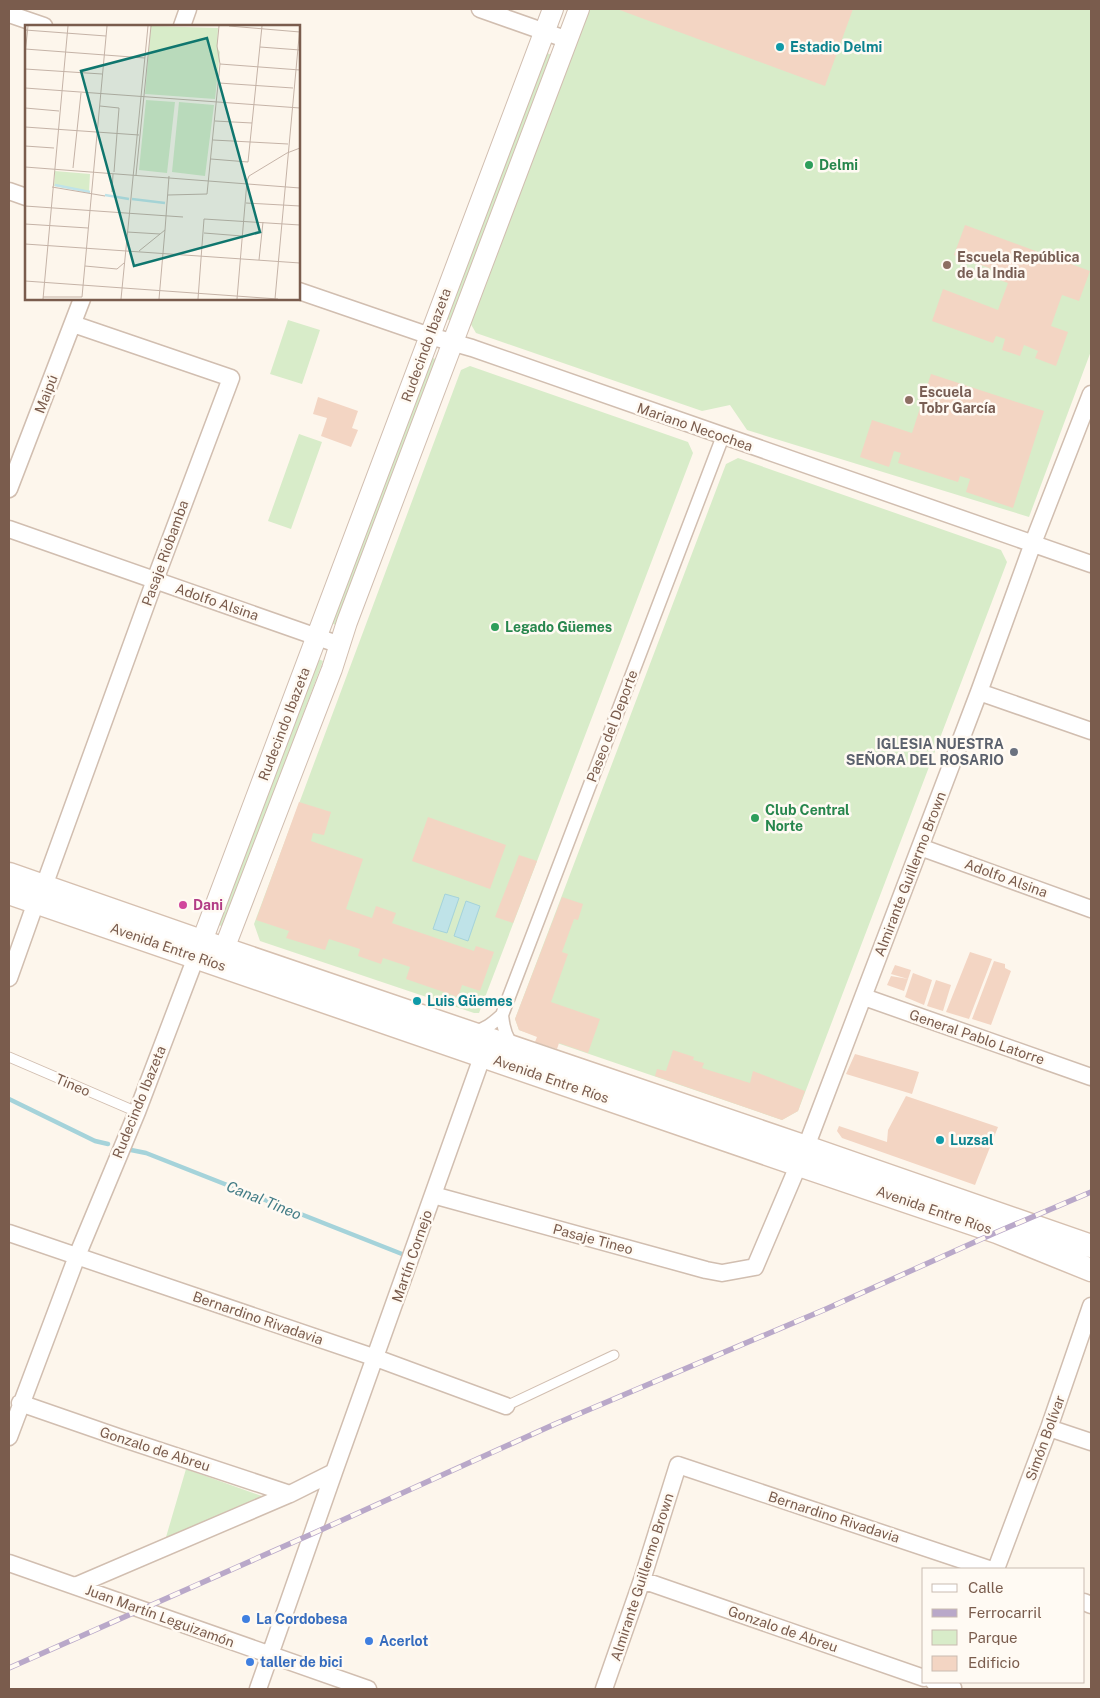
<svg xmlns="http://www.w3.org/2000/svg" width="1100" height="1698" viewBox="0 0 1100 1698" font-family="'Public Sans',sans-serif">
<rect width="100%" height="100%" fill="#fdf6ec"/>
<path fill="#d8ecc9" d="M585 9H1091V351L1029 517 747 430 730 405 702 411 476 333 469 321Z
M544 52 552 55 452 321 444 318Z
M288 320 320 330 302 384 270 374Z
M430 357 438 360 338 626 331 623Z
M470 366 688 442 693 453 479 1013H474L260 941 254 924 461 370Z
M299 434 322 442 291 529 268 521Z
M738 458 1001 550 1007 562 798 1111 782 1120 519 1030 515 1019 726 464Z
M316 658 323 661 224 927 216 924Z
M186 1469 273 1500 164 1544Z"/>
<path fill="#bfe3e8" stroke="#a5d3da" d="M445 894 459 898 447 933 433 929Z
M466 901 480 906 468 941 454 936Z"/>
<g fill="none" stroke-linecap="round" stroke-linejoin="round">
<path stroke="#a5d3da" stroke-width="4.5" d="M9 1099 95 1141 108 1144
M126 1149 146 1153 402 1254"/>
</g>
<path fill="#f3d5c3" d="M617 9H853L825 86Z
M965 225 1090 271 1079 301 1062 295 1051 326 1068 332 1056 366 1035 358 1038 351 1024 345 1020 356 1002 350 1005 339 996 336 993 343 932 321 943 289 998 310 1008 283 997 279 1000 272 954 255Z
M931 374 1044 411 1013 508 966 492 970 479 960 476 958 482 898 463 901 453 894 451 889 467 860 457 872 420 912 433Z
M318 397 358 411 352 428 358 430 351 447 321 436 327 418 313 414Z
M299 802 331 812 324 835 313 833 311 841 363 859 346 909 372 918 376 906 396 913 392 923 474 951 476 946 494 952 480 991 462 985 458 997 406 979 410 967 383 958 381 964 358 956 360 949 329 939 325 950 286 938 289 931 256 920Z
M428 817 506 845 490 889 412 861Z
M519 855 537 861 513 923 495 917Z
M562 897 583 904 578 920 574 919 562 952 568 954 551 1002 600 1019 588 1053 559 1043 557 1049 535 1042 537 1037 519 1030 515 1019Z
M970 952 992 959 969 1019 946 1012Z
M994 961 1005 964V968L1011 971 991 1025 972 1019Z
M895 965 911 970 904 991 887 985 891 976 908 979 891 974Z
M913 973 932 980 924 1005 905 997Z
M936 980 951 985 943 1011 927 1006Z
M673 1050 694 1057 693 1060 704 1063 702 1068 750 1083 753 1071 805 1091 798 1111 782 1120 655 1076 657 1069 666 1071Z
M855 1054 919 1072 912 1094 846 1074Z
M906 1096 998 1127 975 1185 842 1138 837 1131 839 1126 887 1142 888 1130Z"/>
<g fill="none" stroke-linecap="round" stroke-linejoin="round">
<g stroke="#d1beb0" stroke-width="11">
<path id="service" d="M9 1057 137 1112
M506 1406 614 1355"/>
</g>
<g stroke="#d1beb0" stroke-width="15">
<path id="pedestrian" d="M502 1015 723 436
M473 1032C485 1030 493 1023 502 1015 503 1026 505 1037 513 1046"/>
</g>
<g stroke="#d1beb0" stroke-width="19">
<path id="minor" d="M480 9 568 40
M9 14 44 26
M182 26 188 9
M9 191 26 197
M299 291 430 336 472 348 1091 564
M9 489 82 299
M9 529 340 645
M979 692 1091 731
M920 847 1091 909
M44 886 155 580 231 378 73 324
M9 978 36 902
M864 997 1091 1077
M433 1195 706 1270 722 1273 755 1267 806 1147 979 692 1033 543 1091 394
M9 1233 376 1358 506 1406
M20 1403 121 1438 290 1494
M1049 1428 1091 1442
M9 1437 77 1256 137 1112 196 957
M9 1563 368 1689
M996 1569 1049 1428 1091 1306
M642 1580 924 1678
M75 1586 290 1494 334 1472 486 1046
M1084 1602 1091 1605
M934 1682 953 1688
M258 1689 334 1472
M604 1689 642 1580 678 1465 989 1569"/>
</g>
<g stroke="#d1beb0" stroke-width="22">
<path id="tertiary" d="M196 957 553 9
M219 962 332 669 347 622 579 9"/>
</g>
<g stroke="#d6c0b0" stroke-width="25">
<path id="secondary" d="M9 874 201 941 806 1147 1091 1246
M9 893 799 1165 997 1232 1091 1270"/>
</g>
<use href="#service" stroke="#fff" stroke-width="9"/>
<use href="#pedestrian" stroke="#fff" stroke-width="12"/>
<use href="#minor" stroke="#fff" stroke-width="16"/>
<use href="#tertiary" stroke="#fff" stroke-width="20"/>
<use href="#secondary" stroke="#fff" stroke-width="22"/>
<g stroke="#b9a8c9" stroke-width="5.5">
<path id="rail" d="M9 1668 314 1533 555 1424 826 1309 997 1232 1091 1192"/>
</g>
<use href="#rail" stroke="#fffaf3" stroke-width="4" stroke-dasharray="11" stroke-linecap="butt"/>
</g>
<g fill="#0f9aa8" stroke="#fffaf3" stroke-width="2">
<circle cx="780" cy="47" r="5"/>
<circle cx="417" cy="1001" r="5"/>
<circle cx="940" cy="1140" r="5"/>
</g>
<g fill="#2e9e5b" stroke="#fffaf3" stroke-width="2">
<circle cx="809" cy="165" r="5"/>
<circle cx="495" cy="627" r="5"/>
<circle cx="755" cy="818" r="5"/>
</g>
<g fill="#8d6e63" stroke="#fffaf3" stroke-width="2">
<circle cx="947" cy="265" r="5"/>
<circle cx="909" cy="400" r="5"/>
</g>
<circle fill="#6b7280" stroke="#fffaf3" stroke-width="2" cx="1014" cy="752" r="5"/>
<circle fill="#d1479c" stroke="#fffaf3" stroke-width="2" cx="183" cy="905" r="5"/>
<g fill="#3f7fe0" stroke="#fffaf3" stroke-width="2">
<circle cx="246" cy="1619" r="5"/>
<circle cx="369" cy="1641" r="5"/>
<circle cx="250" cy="1662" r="5"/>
</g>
<g text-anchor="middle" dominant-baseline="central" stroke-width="5" stroke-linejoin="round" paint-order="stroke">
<g font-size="14" font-weight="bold" fill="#0d838f" stroke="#fffaf3" text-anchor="start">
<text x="790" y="47">Estadio Delmi</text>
<text x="427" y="1001">Luis Güemes</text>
<text x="950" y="1140">Luzsal</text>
</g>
<g font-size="14" font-weight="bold" fill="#27864d" stroke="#fffaf3" text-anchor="start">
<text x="819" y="165">Delmi</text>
<text x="505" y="627">Legado Güemes</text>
<text x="765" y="810">Club Central<tspan x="765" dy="16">Norte</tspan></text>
</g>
<g font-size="14" font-weight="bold" fill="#785e54" stroke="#fffaf3" text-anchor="start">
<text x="957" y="257">Escuela República<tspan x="957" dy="16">de la India</tspan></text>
<text x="919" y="392">Escuela<tspan x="919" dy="16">Tobr García</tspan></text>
</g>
<g font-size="14" fill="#7a5c4d" stroke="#fffaf3">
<text transform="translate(426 345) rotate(-70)">Rudecindo Ibazeta</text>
<text transform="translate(46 394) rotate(-69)">Maipú</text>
<text transform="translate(695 427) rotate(19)">Mariano Necochea</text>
<text transform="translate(165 553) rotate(-70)">Pasaje Riobamba</text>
<text transform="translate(217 602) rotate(19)">Adolfo Alsina</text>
<text transform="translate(284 724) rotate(-69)">Rudecindo Ibazeta</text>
<text transform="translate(612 726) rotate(-69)">Paseo del Deporte</text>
<text transform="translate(910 874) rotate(-69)">Almirante Guillermo Brown</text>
<text transform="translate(1006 878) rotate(20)">Adolfo Alsina</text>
<text transform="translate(168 947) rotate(19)">Avenida Entre Ríos</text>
<text transform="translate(977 1037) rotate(19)">General Pablo Latorre</text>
<text transform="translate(551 1079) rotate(19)">Avenida Entre Ríos</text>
<text transform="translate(73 1085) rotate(23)">Tineo</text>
<text transform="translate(139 1102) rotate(-68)">Rudecindo Ibazeta</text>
<text transform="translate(934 1210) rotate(19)">Avenida Entre Ríos</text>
<text transform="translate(593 1239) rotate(15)">Pasaje Tineo</text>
<text transform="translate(412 1256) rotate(-71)">Martín Cornejo</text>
<text transform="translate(258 1318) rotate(19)">Bernardino Rivadavia</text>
<text transform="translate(1045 1438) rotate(-70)">Simón Bolívar</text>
<text transform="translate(155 1449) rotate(18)">Gonzalo de Abreu</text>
<text transform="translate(834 1517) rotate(18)">Bernardino Rivadavia</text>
<text transform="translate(642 1577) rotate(-72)">Almirante Guillermo Brown</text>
<text transform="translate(160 1616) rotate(20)">Juan Martín Leguizamón</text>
<text transform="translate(783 1629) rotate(19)">Gonzalo de Abreu</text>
</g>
<g font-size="14" font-weight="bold" fill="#5b616d" stroke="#fffaf3" text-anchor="end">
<text x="1004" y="744">IGLESIA NUESTRA<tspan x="1004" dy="16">SEÑORA DEL ROSARIO</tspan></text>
</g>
<g font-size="14" font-weight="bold" fill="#b23c85" stroke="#fffaf3" text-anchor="start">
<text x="193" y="905">Dani</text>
</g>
<g font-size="14" font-weight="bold" fill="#366cbe" stroke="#fffaf3" text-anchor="start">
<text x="256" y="1619">La Cordobesa</text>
<text x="379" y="1641">Acerlot</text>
<text x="260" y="1662">taller de bici</text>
</g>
<g font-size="15" font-style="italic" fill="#437c86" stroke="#fffaf3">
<text transform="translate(264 1200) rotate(22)">Canal Tineo</text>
</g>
</g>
<g transform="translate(25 25)">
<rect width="275" height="275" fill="#fdf6ec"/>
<path d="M126 1 193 3 192 23 195 27 190 74 120 69ZM121 75 150 77 142 148 114 145ZM154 77 189 80 180 151 147 147ZM30 146 65 149 64 167 29 161Z" fill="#d8ecc9"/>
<path fill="none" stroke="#bfe3e8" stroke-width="2.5" d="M30 160 65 167M80 170 104 174M107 174 140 178"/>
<path fill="none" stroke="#c5b3a7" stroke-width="1" d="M204 1 275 7M0 5 81 11M235 22 275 25M0 24 120 33M0 29 3 1M195 39 275 45M0 44 77 49M194 58 268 63M0 63 275 83M75 81 94 83 89 147M0 83 34 86M190 96 227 98M0 102 114 110M188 115 263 119M0 121 29 123M186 134 223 137 237 1M0 142 275 163M48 143 56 68M111 150 126 1M27 162 80 171M87 167 88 149M143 170 182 169 195 39 192 21 194 1M221 178 275 181M0 181 158 192M0 199 63 203M102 207 135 209M179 208 217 211M0 219 275 238M114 226 140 205 144 151M234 235 238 197M60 241 92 244 99 238M0 256 253 274M18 272H57L82 1M18 274 43 1M96 274 123 1M134 274 140 205M173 274 179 194 275 200M212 274 222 156 224 151 262 128 275 123M250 274 275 1"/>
<path fill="#0f766e" fill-opacity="0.15" stroke="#0f766e" stroke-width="2.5" d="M182 13 235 207 109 241 56 46Z"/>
<rect width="275" height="275" fill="none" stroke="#7a5c4d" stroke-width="2.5"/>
</g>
<rect width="1100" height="1698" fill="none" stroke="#7a5c4d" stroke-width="20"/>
<rect x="922" y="1568" width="162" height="115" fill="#fffaf3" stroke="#cabbb1"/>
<rect x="932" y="1584" width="25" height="8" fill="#ffffff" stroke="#cabbb1"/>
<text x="968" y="1593" font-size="15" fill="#7a5c4d">Calle</text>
<rect x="932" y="1609" width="25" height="8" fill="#b9a8c9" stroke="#cabbb1"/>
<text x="968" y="1618" font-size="15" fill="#7a5c4d">Ferrocarril</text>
<rect x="932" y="1630" width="25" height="15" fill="#d8ecc9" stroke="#cabbb1"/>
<text x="968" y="1643" font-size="15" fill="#7a5c4d">Parque</text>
<rect x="932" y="1656" width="25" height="15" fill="#f3d5c3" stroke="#cabbb1"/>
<text x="968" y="1668" font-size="15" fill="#7a5c4d">Edificio</text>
</svg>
